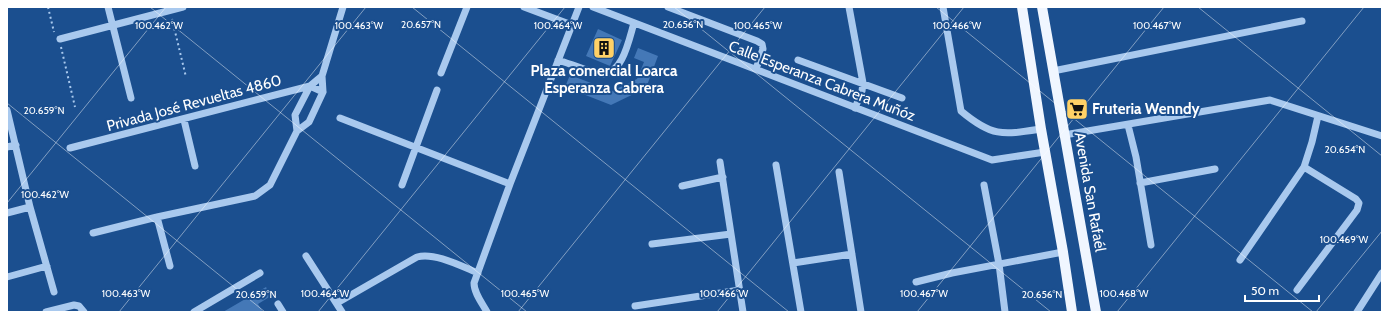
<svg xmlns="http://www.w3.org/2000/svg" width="1389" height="319" viewBox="0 0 1389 319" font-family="Cabin,sans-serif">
<rect width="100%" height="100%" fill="#1b4f8f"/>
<path fill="#4478b7" d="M598 29 622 40 610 66 586 56Z
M638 48 658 56 646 88 611 105 565 87 570 75 612 91 637 79 644 62 634 58Z
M266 287 271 296 258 304 263 312H223Z"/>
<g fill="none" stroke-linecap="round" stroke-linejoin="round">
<path stroke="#a9c9ee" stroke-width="2" stroke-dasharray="2 3" stroke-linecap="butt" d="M48 7 54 32
M172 19 186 77
M61 47 75 107"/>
<path stroke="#a9c9ee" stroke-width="7" d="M108 7 131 98
M524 7 572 25
M593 7 992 160 1045 152
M668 7 757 41 762 44 763 49 756 69
M849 7 863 83 862 91 855 108
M943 7 961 111C992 137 1002 135 1041 129
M60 39 183 7
M558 60C568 63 595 74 602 74 623 74 629 39 634 23
M798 60 902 98
M1053 71 1302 21
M441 73 467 7
M7 110 30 207 54 292
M340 118 510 184
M184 120 195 166
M1128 125 1136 157 1151 245
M297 131 295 115 310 86 322 76
M1064 135 1270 100 1382 136
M7 147 16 145
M70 148 310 86 323 92
M720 162 743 312
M776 165 801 312
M839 172 861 312
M1140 183 1215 169
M402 185 437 90
M984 185 999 264 1005 312
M682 186 723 177
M7 213 30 207
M157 217 170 266
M93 233 157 217 255 196 270 185 297 131 309 122 323 92 322 76 343 7
M652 244 731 234
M306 256 342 312
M1240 260 1304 167 1312 142 1318 116
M793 263 852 254
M7 277 47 266
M916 282 952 273 1063 252
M1297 290 1357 210 1359 203 1356 199 1304 167
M337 303 417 257C434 252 461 266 478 273
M278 304 283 312
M635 306 740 290
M46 312 74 305 79 306 84 312
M194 312 260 273
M487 312C482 303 474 293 474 283L510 184 579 7
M1357 312 1382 273"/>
<path stroke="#f0f6ff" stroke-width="10" d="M1022 7 1041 129 1063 252 1072 312
M1042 7 1096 312"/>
</g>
<path fill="none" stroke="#fff" stroke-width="1" stroke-opacity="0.45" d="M150 7 527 312M412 7 789 312M674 7 1051 312M936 7 1313 312M1198 7 1382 156M7 103 265 312M7 203 166 7M119 312 366 7M318 312 565 7M518 312 765 7M717 312 964 7M917 312 1164 7M1117 312 1364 7M1316 312 1382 231"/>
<defs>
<g id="building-square" transform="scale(1.15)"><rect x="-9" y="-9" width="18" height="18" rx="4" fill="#ffd166" stroke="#1b4f8f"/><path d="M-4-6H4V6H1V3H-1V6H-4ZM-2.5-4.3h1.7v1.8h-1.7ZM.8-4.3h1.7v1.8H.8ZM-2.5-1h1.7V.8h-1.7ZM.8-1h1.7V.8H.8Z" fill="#111"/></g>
<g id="supermarket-square" transform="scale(1.15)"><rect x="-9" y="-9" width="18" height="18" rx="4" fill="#ffd166" stroke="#1b4f8f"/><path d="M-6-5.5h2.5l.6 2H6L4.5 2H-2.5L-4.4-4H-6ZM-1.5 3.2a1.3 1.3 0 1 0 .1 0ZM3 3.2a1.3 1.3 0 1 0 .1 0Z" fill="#111"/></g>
</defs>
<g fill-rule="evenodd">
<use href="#building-square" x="604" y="48"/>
<use href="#supermarket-square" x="1077" y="109"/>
</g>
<g text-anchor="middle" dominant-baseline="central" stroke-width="4" stroke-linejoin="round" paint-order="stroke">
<g font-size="15" font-weight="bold" fill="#fff" stroke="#1b4f8f">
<text x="604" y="71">Plaza comercial Loarca<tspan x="604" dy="17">Esperanza Cabrera</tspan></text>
<text x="1092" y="109" text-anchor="start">Fruteria Wenndy</text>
</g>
<g font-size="15" fill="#fff" stroke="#1b4f8f">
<text transform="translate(822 81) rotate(21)">Calle Esperanza Cabrera Muñóz</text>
<text transform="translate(194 103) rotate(-15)">Privada José Revueltas 4860</text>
<text transform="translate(1090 192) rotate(80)">Avenida San Rafaél</text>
</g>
</g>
<g font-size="10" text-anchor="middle" fill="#fff" stroke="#1b4f8f" stroke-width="4" stroke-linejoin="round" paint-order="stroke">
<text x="421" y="28">20.657°N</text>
<text x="683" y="28">20.656°N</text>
<text x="159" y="29">100.462°W</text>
<text x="359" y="29">100.463°W</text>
<text x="558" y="29">100.464°W</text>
<text x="758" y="29">100.465°W</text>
<text x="957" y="29">100.466°W</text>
<text x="1157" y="29">100.467°W</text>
<text x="44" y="114">20.659°N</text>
<text x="1345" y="153">20.654°N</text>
<text x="45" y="198">100.462°W</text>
<text x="1344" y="243">100.469°W</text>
<text x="126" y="297">100.463°W</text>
<text x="325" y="297">100.464°W</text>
<text x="525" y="297">100.465°W</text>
<text x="724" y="297">100.466°W</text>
<text x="924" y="297">100.467°W</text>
<text x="1124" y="297">100.468°W</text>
<text x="256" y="298">20.659°N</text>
<text x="1042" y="298">20.656°N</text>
</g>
<rect width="1389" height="319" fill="none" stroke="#ffffff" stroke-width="16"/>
<path d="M1245 295v6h74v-6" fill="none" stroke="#ffffff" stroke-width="2"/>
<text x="1251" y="295" font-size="12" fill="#ffffff" stroke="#1b4f8f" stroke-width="3" paint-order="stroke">50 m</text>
</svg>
